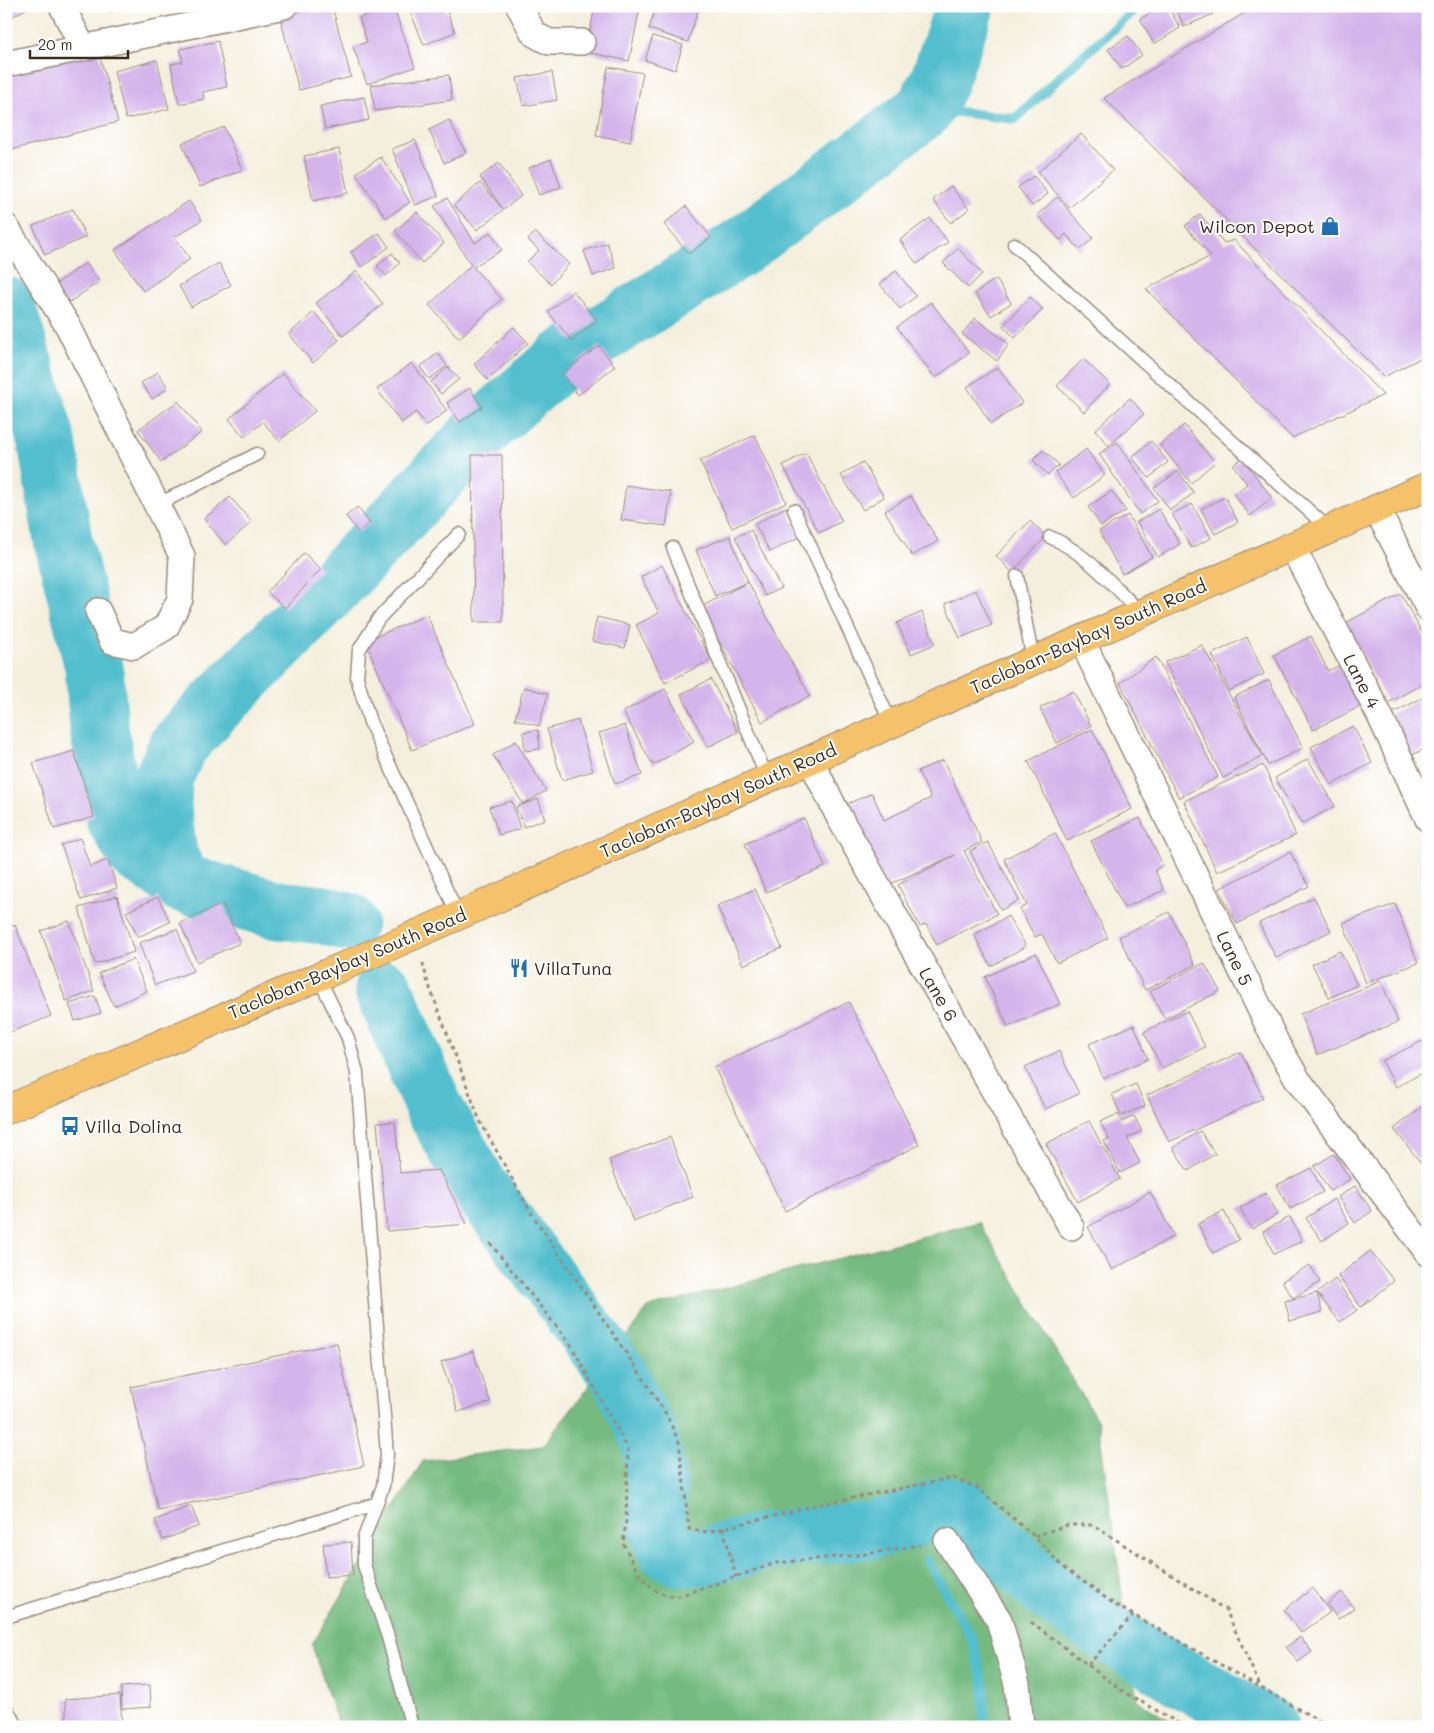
<svg xmlns="http://www.w3.org/2000/svg" width="1434" height="1733" viewBox="0 0 1434 1733" font-family="Mali,sans-serif">
<rect width="100%" height="100%" fill="#fff"/>
<filter id="ink" filterUnits="userSpaceOnUse"><feTurbulence type="fractalNoise" baseFrequency=".02" numOctaves="2"/><feDisplacementMap in="SourceGraphic" scale="10" xChannelSelector="R" yChannelSelector="G"/><feConvolveMatrix kernelMatrix="1 2 1 2 8 2 1 2 1" color-interpolation-filters="sRGB"/></filter>
<filter id="wash" filterUnits="userSpaceOnUse"><feTurbulence type="fractalNoise" baseFrequency=".0096" numOctaves="4" result="noise"/><feDisplacementMap in="SourceGraphic" scale="20" xChannelSelector="R" yChannelSelector="G"/><feGaussianBlur stdDeviation="1.12" result="paint"/><feColorMatrix in="noise" values="0 0 0 0 0 0 0 0 0 0 0 0 0 0 0 0 0 1.4 0 .05"/><feComposite in="paint" operator="in"/></filter>
<g filter="url(#wash)">
<rect width="100%" height="100%" fill="#f4efdd"/>
<path fill="#74bb80" stroke="#58724f" d="M979 1222 1098 1422 1137 1700 1179 1727H339L312 1645 423 1461 543 1446 648 1308Z"/>
<g fill="none" stroke-linecap="round" stroke-linejoin="round">
<path stroke="#52becd" stroke-width="10" d="M924 110 959 112 1015 119 1068 69 1139 6
M927 1560 972 1638 984 1684V1727"/>
<path stroke="#52becd" stroke-width="59" d="M6 306 47 442 63 540 94 667 99 728 115 818 135 852 182 883 278 910 325 915 348 922
M182 883 168 855 162 807 163 779 178 746 210 711 315 606 482 430 561 360 744 245 924 110 939 81 965 6
M384 990 434 1108 480 1188 619 1375 650 1439 658 1487 657 1526 667 1550 682 1558 708 1556 769 1541 871 1530 904 1522 946 1505 962 1509 1042 1586 1100 1628 1177 1675 1269 1727"/>
</g>
<g id="blocks">
<path fill="#d4b5eb" d="M6 6H30L6 21Z
M107 6H121L111 12Z
M321 6H332L351 77 299 90 280 17Z
M391 6H393L415 67 367 84 353 47 367 42 359 18Z
M408 6H445L455 32 424 45Z
M595 6H631L640 8 629 61 586 52Z
M656 6H686L698 10 688 42 649 29Z
M1163 6H1168L1180 28 1154 44 1140 19Z
M1175 6H1209L1213 14 1184 27Z
M1256 6H1428V354L1384 377 1104 98Z
M653 36 683 45 675 70 645 60Z
M1128 36 1142 55 1122 69 1108 49Z
M218 41 227 87 203 92 204 99 179 104 171 64 183 62 180 49Z
M98 50 118 122 11 150 6 134V75Z
M157 60 169 109 126 119 114 71Z
M608 67 643 73 630 142 596 135Z
M552 72 557 100 523 106 517 78Z
M449 75 452 100 375 111 371 85Z
M364 97 369 120 325 129 320 106Z
M449 120 466 153 444 163 429 130Z
M224 127 242 170 200 187 182 143Z
M1081 134 1113 170 1069 208 1038 172Z
M415 140 438 196 415 205 392 149Z
M339 149 348 193 313 201 304 156Z
M381 157 410 202 386 218 356 173Z
M551 159 561 187 539 195 529 168Z
M499 163 521 196 477 230 454 205 480 183 503 209 480 177Z
M1034 176 1048 194 1032 206 1018 187Z
M951 186 969 209 951 223 933 200Z
M1057 197 1093 238 1080 250 1066 234 1060 240 1037 215Z
M447 198 475 243 491 232 502 250 473 267 502 299 459 338 429 305 471 265 434 206Z
M189 201 202 220 175 237 190 259 143 291 115 250Z
M686 206 711 237 689 254 664 224Z
M73 209 86 237 45 255 33 226Z
M417 212 444 243 422 263 395 231Z
M1200 214 1224 243 1234 240 1383 395 1292 438 1146 289 1211 256 1185 226Z
M930 218 948 242 917 264 900 240Z
M535 232 569 264 551 284 527 262 539 250 528 240Z
M379 233 389 247 362 267 351 252Z
M607 243 616 268 593 276 584 251Z
M958 248 982 274 968 288 943 263Z
M392 253 400 263 386 276 377 266Z
M86 263 99 282 65 305 53 286Z
M219 263 231 285 191 307 179 286Z
M357 271 383 304 343 336 316 303Z
M896 271 916 296 900 309 880 284Z
M996 279 1011 303 991 316 975 293Z
M573 291 597 320 572 341 548 312Z
M1030 297 1043 309 1015 338 1003 326Z
M931 302 969 353 935 378 897 327Z
M314 312 339 340 313 363 289 334Z
M975 318 1009 344 997 361 962 334Z
M514 327 528 343 488 380 474 364Z
M599 346 615 366 578 395 562 374Z
M438 353 447 366 429 379 420 367Z
M1083 359 1110 384 1084 412 1057 386Z
M412 363 447 411 426 426 416 412 401 423 377 389Z
M448 367 459 379 441 394 431 382Z
M998 367 1022 403 991 424 967 387Z
M158 372 168 388 152 399 141 383Z
M283 373 315 411 279 441 263 422 244 437 229 419Z
M470 388 482 407 460 422 447 403Z
M1130 398 1144 414 1109 446 1095 430Z
M178 401 202 432 161 462 138 430Z
M1184 425 1215 462 1191 483 1160 445Z
M755 435 786 502 732 528 700 461Z
M1151 441 1168 462 1149 478 1132 457Z
M1117 442 1158 501 1140 514 1099 454Z
M1086 449 1105 475 1074 498 1055 472Z
M1043 450 1059 465 1048 475 1033 460Z
M806 453 842 521 819 533 783 465Z
M472 455H502L503 622H474Z
M1242 458 1272 498 1250 516 1234 494 1247 484 1233 465Z
M863 462 884 497 863 510 841 475Z
M1178 471 1194 493 1170 510 1154 488Z
M626 485 671 492 666 526 621 520Z
M1112 491 1126 511 1101 526 1088 507Z
M911 496 938 541 912 556 885 511Z
M230 497 252 522 226 545 204 519Z
M1225 497 1238 522 1215 534 1201 509Z
M1192 504 1211 538 1191 548 1172 514Z
M357 507 370 523 358 532 346 516Z
M786 507 801 536 770 552 755 524Z
M1159 509 1180 544 1158 557 1137 522Z
M1128 515 1152 557 1122 574 1099 531Z
M1030 521 1046 537 1012 572 996 556Z
M751 530 781 588 765 596 735 537Z
M730 536 748 582 810 696 762 722 701 607 748 582 715 596 696 550Z
M304 553 321 569 285 608 267 592Z
M662 565 711 660 665 683 636 625 659 613 641 577Z
M976 590 992 625 960 638 945 604Z
M1401 594 1428 644V681L1388 703 1345 623Z
M922 612 935 644 911 654 897 623Z
M427 615 475 724 412 750 365 641Z
M597 617 630 625 625 648 592 641Z
M1311 636 1328 671 1340 665 1361 706 1313 730 1274 655Z
M1247 637 1264 674 1229 691 1212 654Z
M1202 645 1263 756 1223 778 1165 662Z
M1156 657 1218 777 1179 798 1120 683Z
M711 679 738 732 708 747 681 694Z
M1269 680 1303 748 1268 765 1234 697Z
M524 687 548 694 539 726 515 719Z
M665 689 694 742 653 765 623 712Z
M1073 691 1091 726 1057 743 1040 708Z
M1428 695V747L1412 755 1391 714Z
M578 720 593 771 562 780 547 729Z
M625 725 642 775 615 784 599 733Z
M1353 726 1372 763 1331 785 1311 747Z
M1092 729 1132 809 1067 841 1028 761Z
M538 730 540 749 525 751 523 732Z
M516 741 546 791 523 804 493 755Z
M74 751 94 817 54 829 33 763Z
M1308 759 1335 806 1302 824 1275 778Z
M943 760 982 842 964 851 997 914 937 945 926 924 920 927 898 885 955 855 886 886 847 804 872 793 884 820 931 798 918 771Z
M1263 765 1296 835 1217 872 1184 801Z
M538 799 545 819 524 827 516 807Z
M512 801 520 829 499 835 489 807Z
M804 818 825 867 766 892 745 844Z
M1140 818 1163 865 1155 870 1164 890 1124 908 1091 841Z
M1055 833 1108 938 1057 963 1042 934 1035 937 1020 909 1027 905 1004 859Z
M80 838 90 867 108 860 117 888 81 900 61 845Z
M988 842 1019 900 1001 910 970 851Z
M1290 852 1309 886 1237 924 1219 889Z
M755 889 782 948 743 965 717 906Z
M117 896 134 952 95 964 79 908Z
M158 897 170 922 138 937 126 912Z
M1314 897 1331 931 1276 958 1259 923Z
M223 904 240 943 197 962 180 923Z
M1395 904 1418 963 1366 983 1343 923Z
M1169 912 1195 965 1145 990 1119 937Z
M1008 916 1026 946 991 966 974 935Z
M69 921 94 991 66 1001 41 931Z
M15 925 51 1016 6 1034V928Z
M177 929 193 971 155 985 139 943Z
M1340 951 1357 985 1329 998 1312 964Z
M1036 953 1060 1004 1008 1027 985 977Z
M133 959 147 991 114 1006 99 973Z
M1204 963 1220 991 1165 1019 1150 991Z
M1381 981 1398 1022 1317 1055 1300 1014Z
M95 996 101 1013 75 1021 69 1004Z
M849 1002 919 1145 785 1211 714 1067Z
M1187 1011 1205 1047 1162 1068 1144 1032Z
M1134 1025 1148 1059 1103 1078 1089 1044Z
M1422 1041 1428 1053V1070L1396 1087 1382 1061Z
M1059 1051 1079 1094 1045 1109 1025 1067Z
M1241 1052 1263 1098 1169 1142 1147 1095Z
M1136 1084 1145 1106 1121 1116 1112 1094Z
M1428 1102V1172L1394 1129Z
M1118 1114 1122 1122 1134 1116 1142 1131 1127 1138 1140 1163 1120 1173 1104 1141 1109 1139 1100 1122Z
M1089 1121 1120 1179 1078 1202 1046 1144Z
M395 1122 400 1173 439 1170 467 1224 387 1231 377 1123Z
M1200 1131 1215 1154 1188 1171 1173 1148Z
M670 1137 693 1197 633 1221 609 1160Z
M1334 1154 1350 1179 1330 1191 1314 1166Z
M1311 1168 1323 1192 1290 1209 1277 1185Z
M1355 1186 1372 1211 1355 1223 1338 1197Z
M1150 1192 1174 1236 1112 1270 1088 1227Z
M1266 1193 1278 1214 1252 1229 1240 1208Z
M1334 1199 1349 1223 1322 1241 1306 1218Z
M1224 1211 1239 1240 1213 1253 1198 1224Z
M1290 1217 1302 1241 1274 1254 1263 1231Z
M1370 1251 1394 1281 1361 1307 1338 1276Z
M1310 1265 1320 1282 1293 1298 1282 1281Z
M1335 1279 1357 1310 1340 1322 1317 1293 1322 1312 1290 1321 1285 1301 1317 1293Z
M337 1343 364 1466 158 1510 131 1387Z
M473 1351 490 1402 458 1412 441 1362Z
M191 1506 199 1526 163 1540 155 1520Z
M351 1542 353 1575 326 1577 323 1544Z
M1313 1588 1330 1612 1301 1633 1284 1610Z
M1342 1592 1354 1608 1338 1619 1327 1604Z
M1300 1637 1312 1652 1298 1662 1286 1647Z
M150 1685 151 1707 122 1709 121 1687Z
M120 1695 122 1727H67L65 1699Z"/>
</g>
</g>
<g filter="url(#ink)">
<use href="#blocks" fill-opacity="0" stroke="#988c7e" stroke-width="1"/>
<g fill="none" stroke-linecap="round" stroke-linejoin="round">
<g stroke="#988c7e" stroke-width="15">
<path id="lane" d="M1014 244 1329 529
M157 505 257 454
M794 510 891 723
M1050 537C1086 553 1113 585 1141 613
M673 548 767 778
M1017 576 1033 661
M458 915 370 722 357 678 359 650 379 618 459 534
M318 976 348 1038 357 1073 387 1454 383 1486 364 1538V1565L388 1637 412 1727
M6 1617 375 1504
M6 1708 18 1727"/>
</g>
<g stroke="#988c7e" stroke-width="28">
<path id="street" d="M62 6 83 48
M519 6 534 34 549 42H582
M6 64 284 6
M6 227 68 326 182 556 180 599 166 627 134 646 112 641 98 611
M1376 508 1428 608
M1292 546 1380 716 1428 819
M1081 639 1277 1044 1298 1080 1428 1253
M810 759 839 817 1071 1227
M947 1541 999 1620 1017 1684 1021 1727"/>
</g>
<g stroke="#988c7e" stroke-width="30">
<path id="primary" d="M6 1110 365 957 1428 486"/>
</g>
<path stroke="#988c7e" stroke-width="3" stroke-dasharray="4 4" stroke-linecap="butt" d="M423 963 427 980 480 1121 530 1211 649 1387 666 1414 679 1442 689 1529 708 1532 822 1504 953 1478 976 1487 1034 1536 1062 1566 1114 1604 1330 1727
M490 1243 571 1345 628 1449 626 1521 623 1543 638 1573 653 1589 667 1596H679L776 1563 866 1554 920 1545
M723 1528 736 1577
M1034 1536 1068 1525H1093L1226 1610 1260 1686
M1031 1622 1121 1690 1185 1727
M1088 1665 1133 1615"/>
<use href="#lane" stroke="#fff" stroke-width="12"/>
<use href="#street" stroke="#fff" stroke-width="25"/>
<use href="#primary" stroke="#f5c16b" stroke-width="28"/>
</g>
</g>
<defs>
<g id="shop-bare" transform="scale(1.5)"><path d="M-5-2.5h2.3a2.7 3.5 0 0 1 5.4 0H5L5.5 6h-11ZM-1.5-2.5h3a1.5 2.3 0 0 0-3 0Z" fill="#1f6fb2" stroke="#fff" stroke-width="2.5" paint-order="stroke"/></g>
<g id="restaurant-bare" transform="scale(1.5)"><path d="M-5-6h1v4h1v-4h1v4h1v-4h1v5L-1.5 .5V6h-2V.5L-5-1ZM5-6V6H3V1.5H1.5Q1.5-4 5-6Z" fill="#1f6fb2" stroke="#fff" stroke-width="2.5" paint-order="stroke"/></g>
<g id="bus-bare" transform="scale(1.5)"><path d="M-5-6H5V4H4V6H2V4H-2V6H-4V4H-5ZM-3.5-4V0h7V-4ZM-3.5 1.2v1.5H-2V1.2ZM2 1.2v1.5H3.5V1.2Z" fill="#1f6fb2" stroke="#fff" stroke-width="2.5" paint-order="stroke"/></g>
</defs>
<g fill-rule="evenodd">
<use href="#shop-bare" x="1330" y="226"/>
<use href="#restaurant-bare" x="519" y="968"/>
<use href="#bus-bare" x="70" y="1126"/>
</g>
<g text-anchor="middle" dominant-baseline="central" stroke-width="4" stroke-linejoin="round" paint-order="stroke">
<g font-size="18" fill="#3b2a1e" stroke="#fff" text-anchor="start">
<text x="1315" y="226" text-anchor="end">Wilcon Depot</text>
<text x="534" y="968">VillaTuna</text>
<text x="85" y="1126">Villa Dolina</text>
</g>
<g font-size="18" fill="#3b2a1e" stroke="#fff">
<text transform="translate(1088 636) rotate(-24)">Tacloban-Baybay South Road</text>
<text transform="translate(1362 681) rotate(63)">Lane 4</text>
<text transform="translate(718 800) rotate(-24)">Tacloban-Baybay South Road</text>
<text transform="translate(1235 958) rotate(64)">Lane 5</text>
<text transform="translate(347 963) rotate(-23)">Tacloban-Baybay South Road</text>
<text transform="translate(939 994) rotate(60)">Lane 6</text>
</g>
</g>
<rect width="1434" height="1733" fill="none" stroke="#fff" stroke-width="25"/>
<path d="M30 50v8h98v-8" fill="none" stroke="#3b2a1e" stroke-width="2.5"/>
<text x="38" y="50" font-size="15" fill="#3b2a1e" stroke="#ffffff" stroke-width="4" paint-order="stroke">20 m</text>
</svg>
